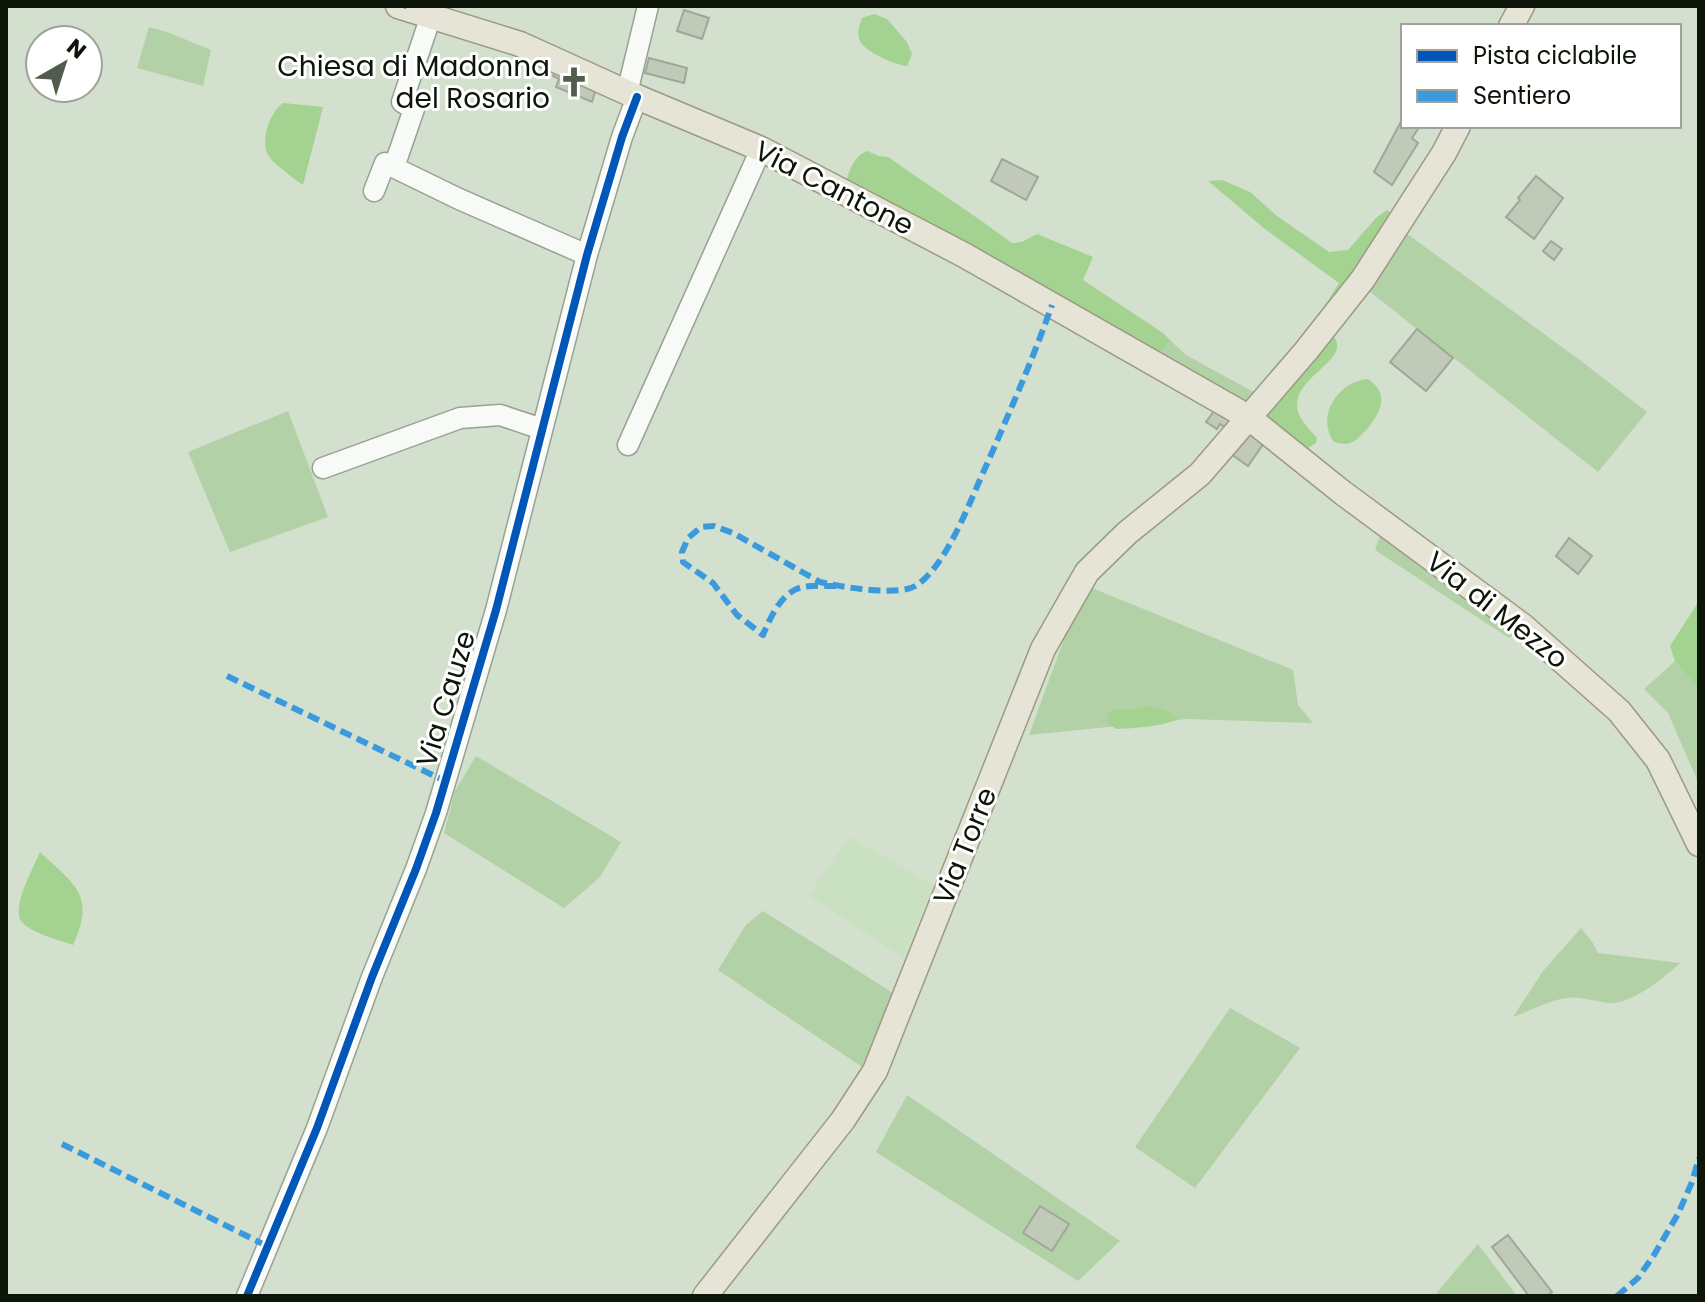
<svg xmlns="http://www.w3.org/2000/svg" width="1705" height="1302" viewBox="0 0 1705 1302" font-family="Poppins,sans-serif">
<rect width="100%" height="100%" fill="#d2e0cd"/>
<path fill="#cae1c1" d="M849 837 934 885 903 958 809 895Z"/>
<path fill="#b2d1a6" d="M149 27 167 32 211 50 203 86 137 68Z
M1406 233 1581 361 1647 412 1598 472 1369 291Z
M1171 341 1186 355 1259 395 1247 405 1156 357Z
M288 411 328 517 230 552 188 452Z
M1382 530 1517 632 1509 638 1375 550Z
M1092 588 1293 670 1298 705 1313 723 1187 719 1029 735 1065 636Z
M1675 661 1699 690V784L1668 713 1644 689Z
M476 756 621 842 600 877 564 908 444 833 455 791Z
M763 911 901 998 868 1071 718 970 746 925Z
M1581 928 1593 943 1598 953 1680 963C1665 977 1632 1004 1610 1003 1595 1002 1581 996 1566 998 1548 1001 1530 1011 1513 1017L1543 971Z
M1230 1008 1300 1048 1195 1188 1135 1147Z
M907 1095 1120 1241 1078 1281 876 1152Z
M1478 1244 1517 1296H1434Z"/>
<path fill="#a3d291" d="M874 14 887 19 907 42 912 54 907 66C896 65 868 53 861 43 856 35 859 27 862 18Z
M283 103 323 107 303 185C295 179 272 163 268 155 260 141 270 112 283 103Z
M867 151 879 156 888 157C929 186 972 213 1012 243L1022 242 1037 234 1093 257 1083 280 1163 333 1171 341 1156 357 846 185C848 171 854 156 867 151Z
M1222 180 1250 192 1277 216 1329 252 1348 250 1376 218 1387 210 1397 218 1259 395 1319 315 1339 283 1265 229 1208 181Z
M1327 330C1362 357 1296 372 1297 406 1297 417 1310 430 1317 438L1316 443 1308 448 1300 446 1257 409Z
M1368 379C1390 394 1381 412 1367 429 1361 435 1355 443 1346 444 1342 444 1338 443 1334 442 1315 416 1339 381 1368 379Z
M1699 601V690L1675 661 1670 646Z
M1144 706C1158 707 1169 709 1177 720 1157 727 1136 728 1116 729L1108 723V715L1114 709H1135Z
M40 852C75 885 96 895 73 945 59 940 31 933 22 922 10 909 34 867 40 852Z"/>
<path fill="#c1c9b9" stroke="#9fa797" stroke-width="2" d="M684 10 709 18 702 39 677 31Z
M649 58 687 68 684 83 645 73Z
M558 67 597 85 592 102 556 87 559 79 553 76Z
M1403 118V126H1420L1412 138 1418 143 1392 185 1374 172Z
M1002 159 1038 177 1026 200 991 181Z
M1536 176 1563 198 1534 239 1506 217 1520 200 1518 198Z
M1551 241 1562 249 1554 260 1543 251Z
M1417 329 1453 358 1426 391 1390 362Z
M1219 404 1237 416 1228 430 1220 424 1217 429 1206 422Z
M1247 422 1268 437 1248 466 1227 451Z
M1569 538 1592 556 1578 574 1556 556Z
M1040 1206 1069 1224 1052 1251 1023 1233Z
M1508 1235 1552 1292 1547 1296H1529L1492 1247Z"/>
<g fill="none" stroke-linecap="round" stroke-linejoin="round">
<g stroke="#97a293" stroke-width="23">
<path id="minor" d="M627 93 648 6
M394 167 414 109 402 102 431 16
M374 191 385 163 459 199 587 255
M628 445 761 149
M323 468 460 418 500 415 542 429
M247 1296 317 1128 372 977 416 869 436 813 496 610 587 255 622 137 637 97"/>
</g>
<g stroke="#9c9a81" stroke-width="27">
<path id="major" d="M398 6 520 44 637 97 761 149 964 255 1248 417 1343 493 1523 626 1619 711 1658 760 1699 844
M1511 26 1522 6
M705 1296 843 1120 875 1071 1043 649 1087 572 1127 533 1200 474 1306 351 1363 279 1444 153 1458 126"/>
</g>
<use href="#minor" stroke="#f8faf8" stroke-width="20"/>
<use href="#major" stroke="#e6e3d7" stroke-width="24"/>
<path stroke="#3a9add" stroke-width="6" stroke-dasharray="12 6" stroke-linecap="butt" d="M403 8 404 6
M836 586C826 586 814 585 803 587 782 591 771 616 763 635L737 615 713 583 683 562 682 552 688 538 701 527 714 526 733 533 820 582C841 587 900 597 917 585 948 564 971 498 987 464 1010 411 1033 359 1052 305
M227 676 445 781
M62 1144 267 1246
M1617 1296 1638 1278 1654 1255 1678 1214 1692 1182 1699 1158"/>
<g stroke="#fff" stroke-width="13">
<path id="cycleway" d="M247 1296 317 1128 372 977 416 869 436 813 496 610 587 255 622 137 637 97"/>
</g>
<use href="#cycleway" stroke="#0057b8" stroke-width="8"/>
</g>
<defs>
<g id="church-bare" transform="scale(2.4)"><path d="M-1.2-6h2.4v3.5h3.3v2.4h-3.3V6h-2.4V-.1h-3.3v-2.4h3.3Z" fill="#525c4e" stroke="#fff" stroke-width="2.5" paint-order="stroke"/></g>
</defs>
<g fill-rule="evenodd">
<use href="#church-bare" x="574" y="82"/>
</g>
<g text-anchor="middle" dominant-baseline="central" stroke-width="6" stroke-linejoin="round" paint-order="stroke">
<g font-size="28" fill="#0d1509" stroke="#fff" text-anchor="end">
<text x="550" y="66">Chiesa di Madonna<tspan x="550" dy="32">del Rosario</tspan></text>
</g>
<g font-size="28" fill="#0d1509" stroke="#fff">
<text transform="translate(834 188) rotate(27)">Via Cantone</text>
<text transform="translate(1497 610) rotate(38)">Via di Mezzo</text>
<text transform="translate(446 699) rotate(-73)">Via Cauze</text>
<text transform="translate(965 846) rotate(-68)">Via Torre</text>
</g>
</g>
<rect width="1705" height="1302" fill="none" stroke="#0d1509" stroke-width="16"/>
<rect x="1401" y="24" width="280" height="104" fill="#ffffff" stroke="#9ea19d" stroke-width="2"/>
<rect x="1417" y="50" width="40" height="12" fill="#0057b8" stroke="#9ea19d" stroke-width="2"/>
<text x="1473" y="64" font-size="24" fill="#0d1509">Pista ciclabile</text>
<rect x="1417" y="90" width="40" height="12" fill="#3a9add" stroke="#9ea19d" stroke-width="2"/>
<text x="1473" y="104" font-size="24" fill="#0d1509">Sentiero</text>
<g transform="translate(64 64) rotate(39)"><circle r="38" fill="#ffffff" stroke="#9ea19d" stroke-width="2"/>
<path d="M0-6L14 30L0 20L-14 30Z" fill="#525c4e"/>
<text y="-12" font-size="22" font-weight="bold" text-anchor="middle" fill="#0d1509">N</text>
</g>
</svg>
